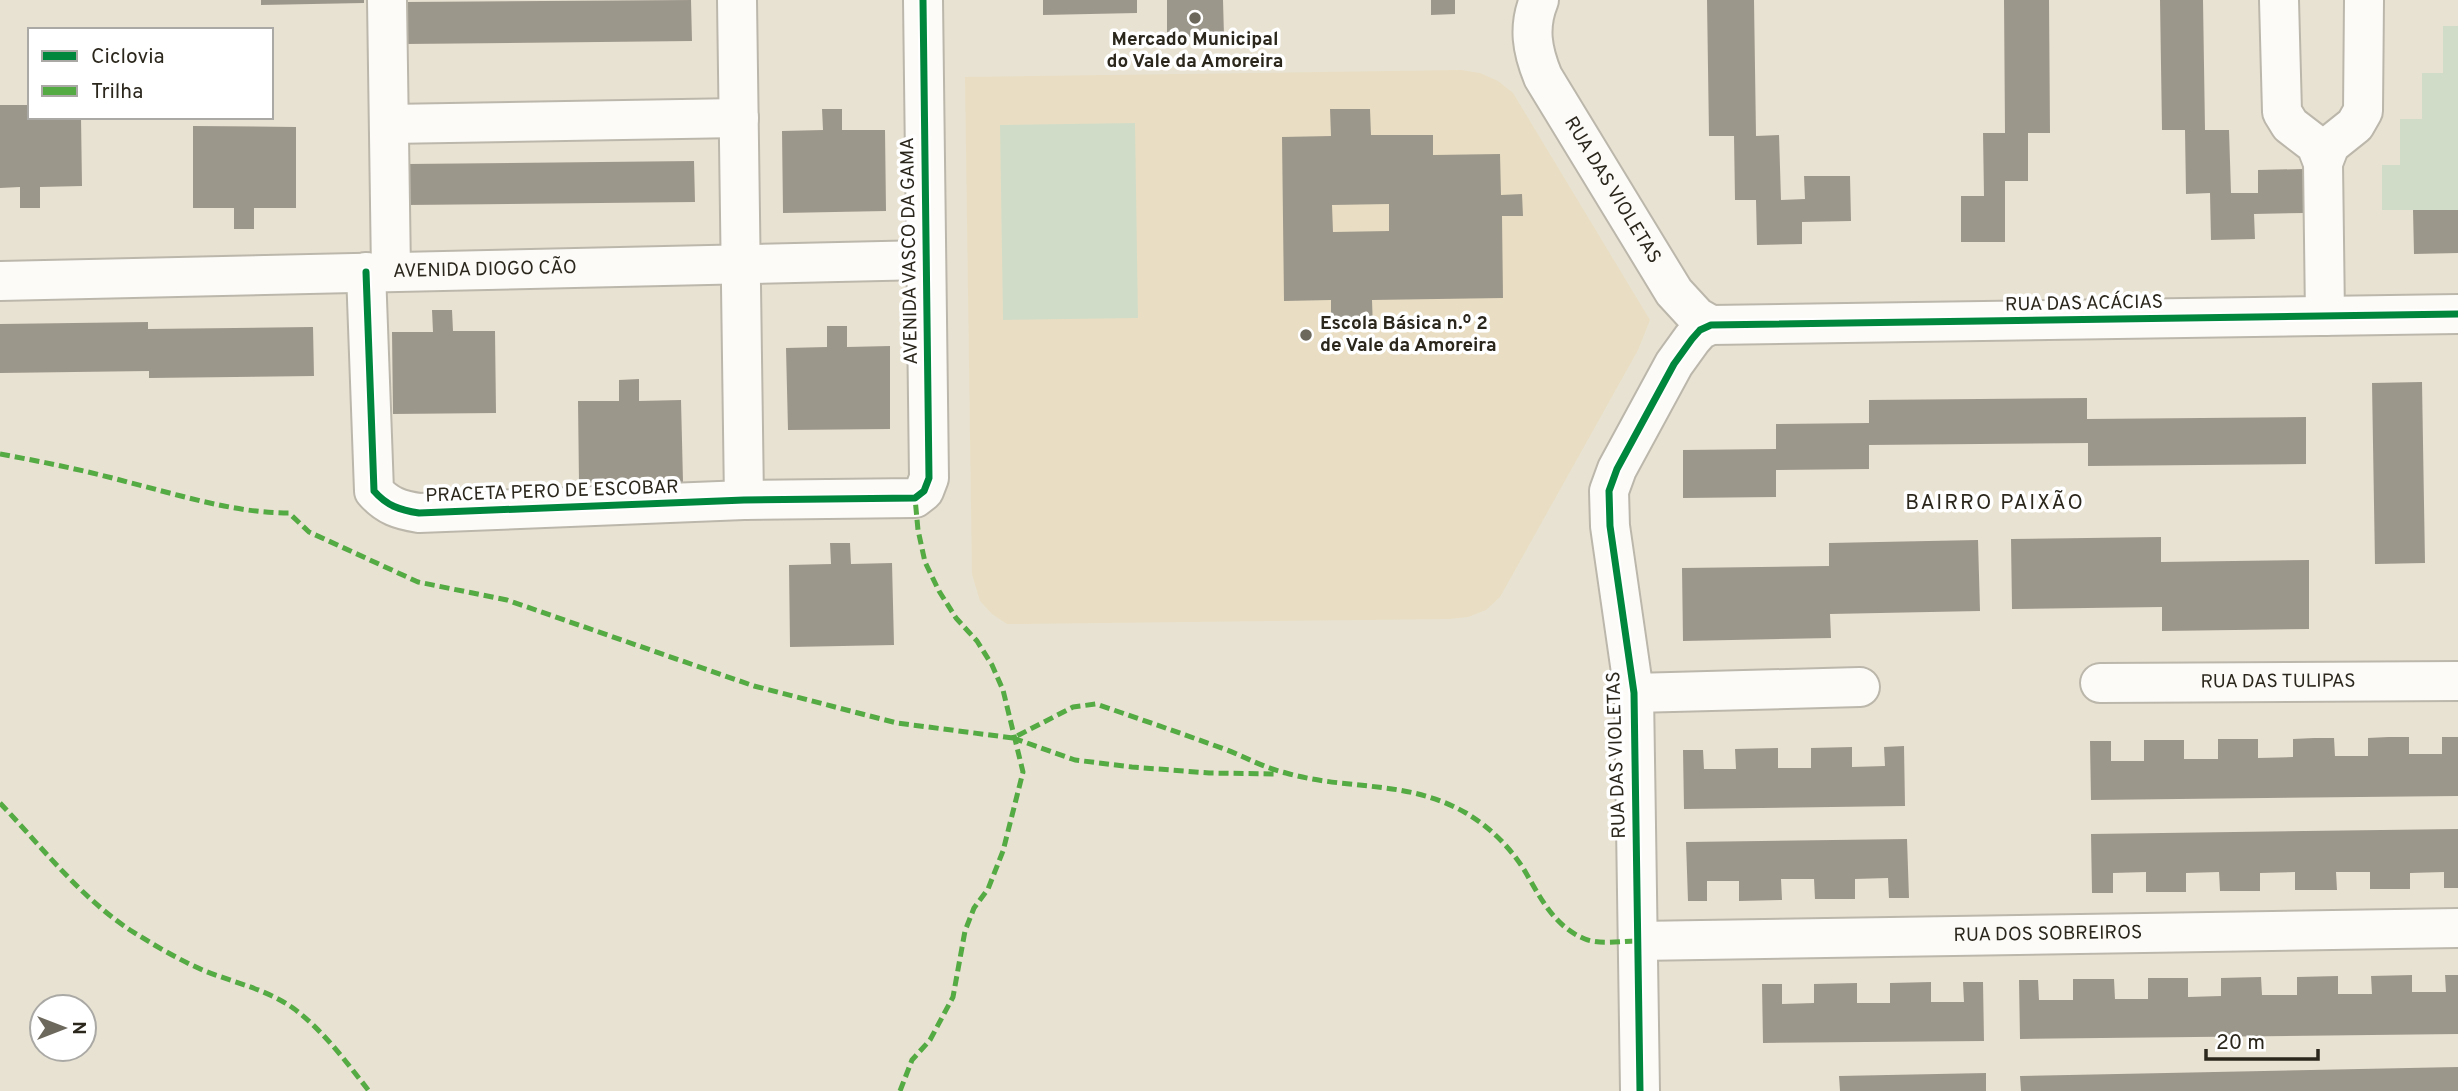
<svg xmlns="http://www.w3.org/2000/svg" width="2458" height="1091" viewBox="0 0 2458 1091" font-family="Overpass,sans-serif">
<rect width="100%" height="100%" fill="#e8e2d2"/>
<path fill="#e9dec3" d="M1461 70 1480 73 1498 81 1513 93 1650 320 1638 350 1500 597 1486 610 1468 617 1449 619 1007 624 992 614 980 601 972 574 965 77Z"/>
<path fill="#d1dcc8" d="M2443 26H2458V210H2382V165H2400V119H2422V73H2443Z
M1135 123 1138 318 1003 320 1000 125Z"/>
<path fill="#9c978b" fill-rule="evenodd" d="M261 0H364V3L261 5Z
M691 0 692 41 406 44 405 2Z
M1043 0H1137V13L1043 15Z
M1167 0H1223L1224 36 1167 38Z
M1431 0H1455V14L1431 15Z
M1707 0H1754L1756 136 1779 135 1781 200 1805 199 1804 176H1850L1851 221 1802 222V244L1757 245 1756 200H1735L1734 136H1709Z
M2004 0H2049L2050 133H2028V181H2005V242H1961V196H1984L1983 133H2005Z
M2160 0H2203L2205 130H2229L2231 193H2258V170L2304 169V213L2254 214 2255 239 2211 240 2210 193 2186 194 2185 130H2162Z
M0 105H30V117H81L82 186 40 187V208H20V187L0 188Z
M822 109H842V130H885L886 211 783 213 782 131 823 130Z
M1330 109H1370L1371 135H1433V155L1500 154 1501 195 1522 194 1523 216H1502L1503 298 1372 300 1373 328H1331V300L1284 301 1282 137 1331 136ZM1389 204V231L1333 232 1332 205Z
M193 126 296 127V208H254V229H234V208H193Z
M694 161 695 202 407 205V164Z
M2413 210H2458V253L2414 254Z
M432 310H452L453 331H495L496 413 393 414 392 332H433Z
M148 322V329L313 327 314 376 149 378V371L0 373V324Z
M827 326H847V347L890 346V429L788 430 786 348 827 347Z
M639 379V401L681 400 683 482 579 483 578 401H619V380Z
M2422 382 2425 563 2375 564 2372 383Z
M2087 398V419L2306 417V464L2088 466V443L1869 445V469L1776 470V497L1683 498V450L1776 449V424L1869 423V400Z
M2161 537V562L2309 560V629L2162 631V607L2012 609 2011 539Z
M1978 540 1980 611 1830 614 1831 638 1683 641 1682 568 1829 566V543Z
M830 543H850L851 564 892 563 894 645 790 647 789 565 831 564Z
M2388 737H2409V754H2442V737H2458V796L2091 800 2090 741H2111V761H2144V740H2184V759H2218V739H2258V758L2293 757V739L2314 738H2334L2335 756H2368V738Z
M1904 746 1905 806 1684 809 1683 750H1703L1704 769H1736L1735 749 1778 748V768H1811V748L1852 747V767L1885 766 1884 747Z
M2458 829V888H2444V872L2410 873V889H2370V872H2336L2337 890H2295V872L2260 873V891H2220L2219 872 2186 873V892H2146V872L2113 873V893H2092L2091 834Z
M1907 839 1909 898H1889L1888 878 1855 879V899H1815L1814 879H1781L1782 900 1739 901V881H1707V901H1688L1686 842Z
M2412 975V992H2446L2445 975H2458V1034L2020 1039 2019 980H2038L2039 1000H2073V979H2114L2115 999H2148V978H2188V997L2221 996V978L2261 977 2262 995H2297V977L2338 976V994H2372L2371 976Z
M1931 982V1002H1964L1963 982H1983L1984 1041 1763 1043 1762 984H1782V1004L1814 1003V984L1857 983V1003H1890V983Z
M2458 1067V1091H2021L2020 1076Z
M1986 1073V1091H1840L1839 1076Z"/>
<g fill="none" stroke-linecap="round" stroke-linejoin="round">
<g stroke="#bcb7ab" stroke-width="42">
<g id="minor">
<path d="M387 0 391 271"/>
<path d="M737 0 744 500"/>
<path id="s1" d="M1539 0C1528 27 1532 50 1543 77L1674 292 1697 317 1711 325"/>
<path d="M2279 0 2282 112 2290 125 2316 145 2323 163 2325 316"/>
<path d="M389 124 739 118"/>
<path d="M2323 163 2330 145 2355 125 2363 111 2364 0"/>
<path d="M366 272 374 491C387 506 400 510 419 513L744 500 915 498 924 491 929 478 923 0"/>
<path id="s2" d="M0 281 926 260"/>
<path id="s3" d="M2100 683 2458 681"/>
<path d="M1634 693 1860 687"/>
<path id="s4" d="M1638 941 2458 928"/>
<path d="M1640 1091 1634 693 1610 526 1609 491 1617 469 1674 364 1692 339 1700 330 1711 325 2458 314"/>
</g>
</g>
<use href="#minor" stroke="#fcfbf8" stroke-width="38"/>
<path stroke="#54aa43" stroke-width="5" stroke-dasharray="10 5" stroke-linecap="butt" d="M0 454C44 462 88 471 131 483 183 496 235 513 289 513L309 532 418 582 507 600 754 686 897 723 1013 738 1073 707 1096 704C1140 719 1183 734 1227 750 1247 758 1265 768 1286 773 1349 791 1407 779 1466 813 1490 827 1512 849 1526 873 1541 899 1555 927 1585 939 1599 945 1622 941 1638 941
M1013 738 1075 760 1132 767 1209 773 1275 774
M0 803C41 846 79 896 130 930 154 945 179 960 205 971 235 983 266 989 293 1008 323 1030 347 1063 369 1091
M900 1091 912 1060 930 1040 953 997 965 931 974 908 988 889 1003 851 1023 772 1003 690 992 665 977 641 956 618 939 591 925 562 918 530 915 498"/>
<g stroke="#fff" stroke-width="11">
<path id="cycleway" d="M366 272 374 491C387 506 400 510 419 513L744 500 915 498 924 491 929 478 923 0
M1640 1091 1634 693 1610 526 1609 491 1617 469 1674 364 1692 339 1700 330 1711 325 2458 314"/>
</g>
<use href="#cycleway" stroke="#00873e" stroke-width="7"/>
</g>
<g fill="#6d685c" stroke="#fff" stroke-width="2.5">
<circle cx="1195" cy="18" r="7"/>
<circle cx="1306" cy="335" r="7"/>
</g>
<g text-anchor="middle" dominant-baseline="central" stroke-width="7" stroke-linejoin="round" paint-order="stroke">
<g font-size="19" font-weight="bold" fill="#2b271d" stroke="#fff">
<text x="1195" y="40">Mercado Municipal<tspan x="1195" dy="22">do Vale da Amoreira</tspan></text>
<text x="1320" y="324" text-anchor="start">Escola Básica n.º 2<tspan x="1320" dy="22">de Vale da Amoreira</tspan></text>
</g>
<g font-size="19" fill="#2b271d" stroke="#fff">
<text stroke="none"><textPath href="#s1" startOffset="212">RUA DAS VIOLETAS</textPath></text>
<text transform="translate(910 251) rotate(-91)">AVENIDA VASCO DA GAMA</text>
<text stroke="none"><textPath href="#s2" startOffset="485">AVENIDA DIOGO CÃO</textPath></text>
<text transform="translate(2084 304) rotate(-1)">RUA DAS ACÁCIAS</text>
<text transform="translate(552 492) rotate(-2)">PRACETA PERO DE ESCOBAR</text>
<text stroke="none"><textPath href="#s3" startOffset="178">RUA DAS TULIPAS</textPath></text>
<text transform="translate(1617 755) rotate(-92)">RUA DAS VIOLETAS</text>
<text stroke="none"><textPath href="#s4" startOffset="410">RUA DOS SOBREIROS</textPath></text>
</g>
<g font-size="21" letter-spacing="2" fill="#2b271d" stroke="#fff">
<text x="1995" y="503">BAIRRO PAIXÃO</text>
</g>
</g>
<rect x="28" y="28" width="245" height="91" fill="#ffffff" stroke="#aaa9a5" stroke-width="2"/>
<rect x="42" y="51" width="35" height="10" fill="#00873e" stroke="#aaa9a5" stroke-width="2"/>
<text x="91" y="63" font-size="21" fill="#2b271d">Ciclovia</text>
<rect x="42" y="86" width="35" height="10" fill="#54aa43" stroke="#aaa9a5" stroke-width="2"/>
<text x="91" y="98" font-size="21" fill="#2b271d">Trilha</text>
<g transform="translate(63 1028) rotate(90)"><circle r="33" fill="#ffffff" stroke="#aaa9a5" stroke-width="2"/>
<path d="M0-5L12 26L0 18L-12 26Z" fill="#6d685c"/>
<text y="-10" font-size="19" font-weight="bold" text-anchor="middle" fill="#2b271d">N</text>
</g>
<path d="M2206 1049v10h112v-10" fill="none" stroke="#2b271d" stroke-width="3.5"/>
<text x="2216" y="1049" font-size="21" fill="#2b271d" stroke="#ffffff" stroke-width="5" paint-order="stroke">20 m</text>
</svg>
